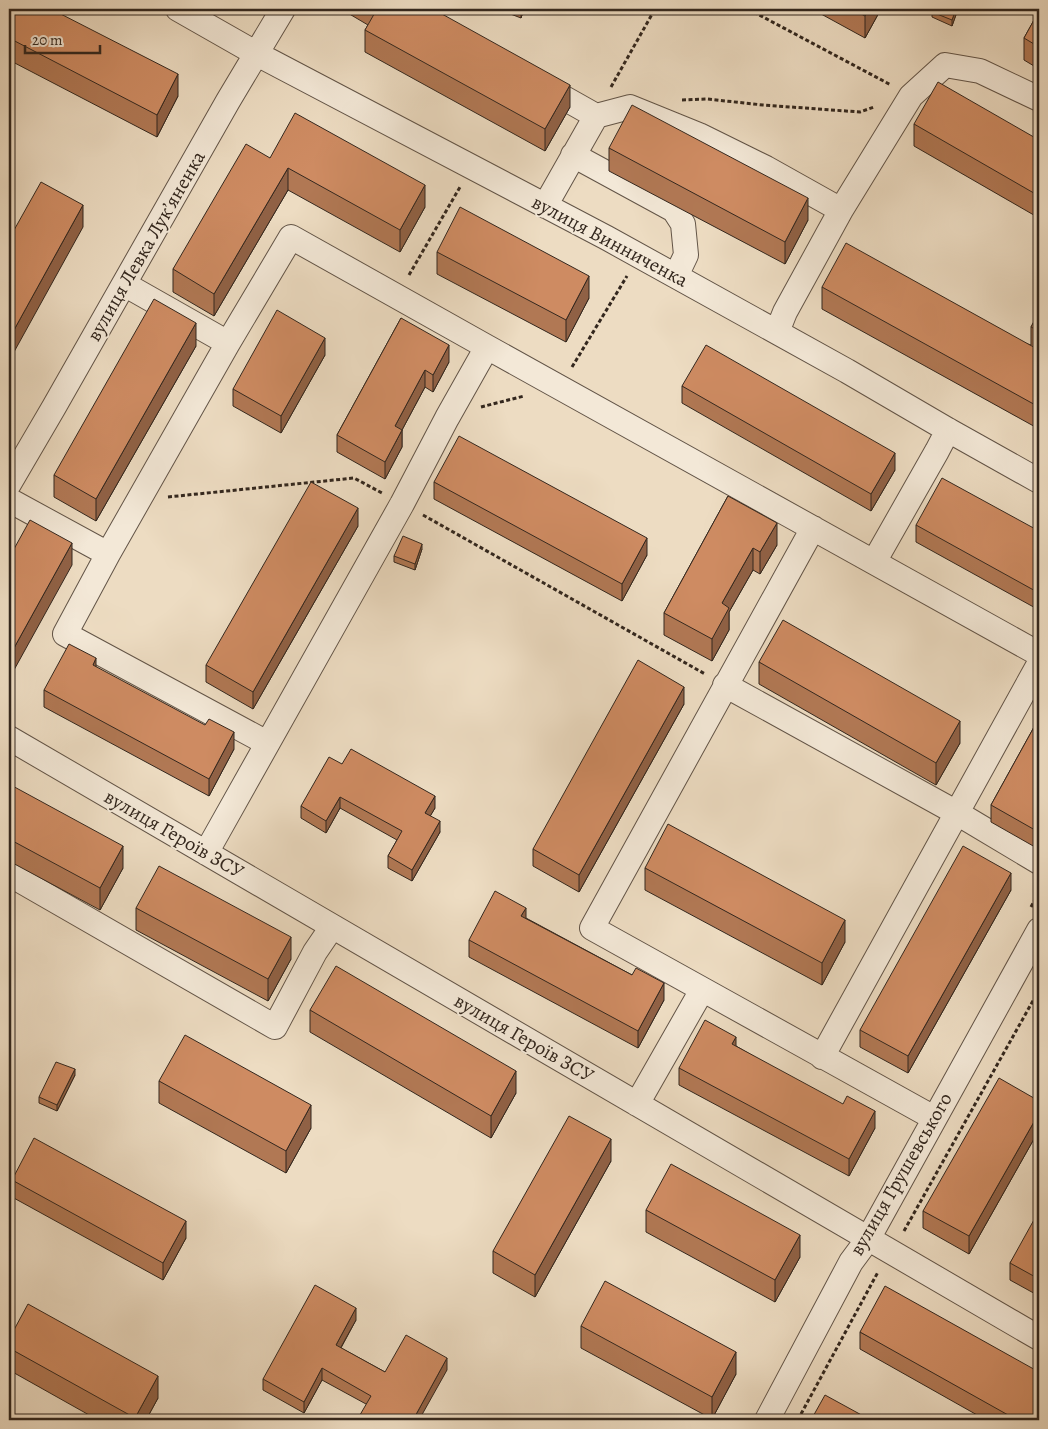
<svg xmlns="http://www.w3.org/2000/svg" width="1048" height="1429" viewBox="0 0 1048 1429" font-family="Alegreya,serif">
<rect width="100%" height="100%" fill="#eddcc2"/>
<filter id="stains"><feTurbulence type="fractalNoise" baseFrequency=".004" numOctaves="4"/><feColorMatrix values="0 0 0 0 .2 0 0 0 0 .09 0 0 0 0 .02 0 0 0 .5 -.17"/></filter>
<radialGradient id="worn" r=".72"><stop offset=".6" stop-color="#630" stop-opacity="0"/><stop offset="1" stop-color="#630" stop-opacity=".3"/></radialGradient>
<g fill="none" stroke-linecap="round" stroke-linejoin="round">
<g stroke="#625447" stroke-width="26">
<path id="minor" d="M178 9 257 54 607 238 847 371 948 430 1039 481
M541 85 596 116 630 107 699 135 766 168 841 210
M573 155 674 210 683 224 686 255 676 276
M545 206 596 116
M124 284 228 343 291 237 487 347 1039 654
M777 332 785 312 841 210 911 96 945 65 980 71 1039 99
M9 484 54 407 228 101 283 9
M9 500 108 554 65 634 267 743
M813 528 592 928 934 1118
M108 554 228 343
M874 562 937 451 948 430
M725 685 957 813 1039 862
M9 738 1039 1338
M206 853 402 504 447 418 487 347
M9 874 275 1027 315 952 332 927
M822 1057 1039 664
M637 1104 702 990
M767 1420 851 1262 868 1239 1039 930"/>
</g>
<path stroke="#33271e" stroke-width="3" stroke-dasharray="4 2.5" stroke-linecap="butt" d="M748 9 891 85
M611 87 655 9
M682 100 707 99 763 105 860 112 874 107
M409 275 460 187
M572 367 627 276
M481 407 524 396
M168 497 354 478 382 493
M423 515 705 674
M1031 907 1039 892
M904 1231 1039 990
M801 1414 878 1272"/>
<use href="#minor" stroke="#f3e8d7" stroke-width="24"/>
</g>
<path fill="#b17854" stroke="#33271e" d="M9 9 178 96 157 137 9 60Z
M341 9H433L570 107 545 151 365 52V30L368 25Z
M500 9H524L521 18 500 10Z
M812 9H881L865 38Z
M958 9 952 26 932 17V12Z
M1039 11V69L1024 60V38Z
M914 124 1039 140V218L914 146Z
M609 148 808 220 785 264 609 171Z
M270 158 425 207 400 252 288 190 214 316 173 292V269Z
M437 252 589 298 566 342 437 274Z
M822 287 1031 345V327L1039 312V429L822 309Z
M401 318 449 362 433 392 425 387 402 430V447L385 479 337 452V435Z
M196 346 96 521 54 497V475Z
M325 355 281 433 233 406V389Z
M682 386 895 470 871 511 682 403Z
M434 482 647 555 622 601 434 499Z
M728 496 777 545 760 574 753 570 729 612V630L712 661 664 635V613Z
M916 525 1039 531V610L916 542Z
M358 526 253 709 206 682V665Z
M422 549 415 570 394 562V556Z
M759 662 960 743 936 785 759 684Z
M44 690 234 749 209 796 44 707Z
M684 704 579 892 533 866V849Z
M1039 718 1035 847 991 822V805Z
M342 764 435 808 430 816 440 832 412 881 388 868V856L397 840 340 808 326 833 301 818V806Z
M9 784 123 868 100 910 9 861Z
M645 868 845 942 822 985 645 890Z
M1011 890 908 1073 860 1047V1030Z
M136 908 291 959 268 1001 136 930Z
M526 918 632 975 664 1000 638 1048 469 957V940Z
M310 1010 516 1093 491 1138 310 1032Z
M736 1046 875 1128 849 1176 679 1085V1068Z
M75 1075 57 1111 39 1103V1097Z
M159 1081 311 1128 286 1173 159 1103Z
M1039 1113V1130L969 1254 923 1228V1211Z
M611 1161 535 1297 493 1273V1251Z
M12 1180 186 1238 163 1280 12 1197Z
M646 1210 800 1257 775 1302 646 1232Z
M1039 1220V1296L1010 1280V1263Z
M356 1320 341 1348 385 1372 447 1370 366 1404 322 1380 304 1413 263 1390V1379Z
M581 1326 736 1374 712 1419 581 1348Z
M860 1332 1039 1420H986L860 1349Z
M9 1339 158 1398 146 1420H98L9 1370Z"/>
<path fill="#906145" stroke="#33271e" d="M522 9H524L521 18V12Z
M869 9H881L865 38V16Z
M956 9H958L952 26V20Z
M178 74V96L157 137V115Z
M570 85V107L545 151V129Z
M288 168V190L214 316V294Z
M425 185V207L400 252V230Z
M808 198V220L785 264V242Z
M83 205V227L9 361V339Z
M589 276V298L566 342V320Z
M196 323V346L96 521V499Z
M325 338V355L281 433V416Z
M449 345V362L433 392V375Z
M425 370V387L395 443V426Z
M402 430V447L385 479V462Z
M895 453V470L871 511V494Z
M358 508V526L253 709V692Z
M777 523V545L760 574V552Z
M647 538V555L622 601V584Z
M72 543V565L9 679V657Z
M422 544V549L415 570V564Z
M753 548V570L729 612V630L712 661V639L722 603Z
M96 658V675L93 665Z
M684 687V704L579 892V875Z
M960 721V743L936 785V763Z
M234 732V749L209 796V779Z
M435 796V808L425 825V813Z
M340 797V808L326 833V821Z
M440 821V832L412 881V870Z
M1039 822V839L1035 847V830Z
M123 846V868L100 910V888Z
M1011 873V890L908 1073V1056Z
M526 908V925L521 916Z
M845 920V942L822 985V963Z
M291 937V959L268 1001V979Z
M664 983V1000L638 1048V1031Z
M736 1037V1054L732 1044Z
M75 1069V1075L57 1111V1105Z
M516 1071V1093L491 1138V1116Z
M311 1105V1128L286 1173V1151Z
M875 1111V1128L849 1176V1159Z
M1039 1113V1130L969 1254V1236Z
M611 1139V1161L535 1297V1275Z
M186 1221V1238L163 1280V1263Z
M800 1235V1257L775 1302V1280Z
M356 1308V1320L336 1356V1345Z
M736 1352V1374L712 1419V1397Z
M447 1358V1370L419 1420H413Z
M322 1368V1380L304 1413V1402Z
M158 1376V1398L146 1420H135V1418Z
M1039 1410V1420H1033Z"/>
<path fill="#ce8b62" stroke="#33271e" d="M9 9H51L178 74 157 115 9 38Z
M377 9H433L570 85 545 129 365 30Z
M512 9H522L521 12Z
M852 9H869L865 16Z
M933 9H956L952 20 932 12Z
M1039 11V47L1024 38Z
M938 82 1039 140V196L914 124Z
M632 105 808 198 785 242 609 148Z
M295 113 425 185 400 230 288 168 214 294 173 269 246 144 270 158Z
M41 182 83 205 9 339V239Z
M460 207 589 276 566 320 437 252Z
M846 243 1039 350V407L822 287Z
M154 299 196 323 96 499 54 475Z
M277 310 325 338 281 416 233 389Z
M1039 312V331L1031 327Z
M401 318 449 345 433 375 425 370 395 426 402 430 385 462 337 435Z
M706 345 895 453 871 494 682 386Z
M459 436 647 538 622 584 434 482Z
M942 478 1039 531V593L916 525Z
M311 482 358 508 253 692 206 665Z
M728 496 777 523 760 552 753 548 722 603 729 608 712 639 664 613Z
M30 520 72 543 9 657V558Z
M403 536 422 544 415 564 394 556Z
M783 620 960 721 936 763 759 662Z
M69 644 96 658 93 665 205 725 209 719 234 732 209 779 44 690Z
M638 660 684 687 579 875 533 849Z
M1039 718V822L1035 830 991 805Z
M351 749 435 796 425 813 440 821 412 870 388 856 402 831 340 797 326 821 301 806 329 757 342 764Z
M9 784 123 846 100 888 9 839Z
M668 824 845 920 822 963 645 868Z
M963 846 1011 873 908 1056 860 1030Z
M159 866 291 937 268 979 136 908Z
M495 891 526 908 521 916 632 975 636 968 664 983 638 1031 469 940Z
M336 966 516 1071 491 1116 310 1010Z
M705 1020 736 1037 732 1044 843 1104 847 1096 875 1111 849 1159 679 1068Z
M185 1035 311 1105 286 1151 159 1081Z
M56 1062 75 1069 57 1105 39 1097Z
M999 1078 1039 1101V1113L969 1236 923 1211Z
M569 1116 611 1139 535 1275 493 1251Z
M34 1138 186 1221 163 1263 12 1180Z
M671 1164 800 1235 775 1280 646 1210Z
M1035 1218 1039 1220V1279L1010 1263Z
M605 1281 736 1352 712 1397 581 1326Z
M315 1285 356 1308 336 1345 385 1372 406 1335 447 1358 413 1420H357L371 1396 322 1368 304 1402 263 1379Z
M885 1286 1039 1372V1410L1033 1420H1017L860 1332Z
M28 1304 158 1376 135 1418 9 1348V1339Z
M825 1395 867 1418 866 1420H811Z"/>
<g text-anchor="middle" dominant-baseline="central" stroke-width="4" stroke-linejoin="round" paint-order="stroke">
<g font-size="20" fill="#33271e" stroke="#f3e8d7">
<text transform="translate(610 241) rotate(28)">вулиця Винниченка</text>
<text transform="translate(146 246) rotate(-60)">вулиця Левка Лукʼяненка</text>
<text transform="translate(174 834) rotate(30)">вулиця Героїв ЗСУ</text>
<text transform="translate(524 1038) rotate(30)">вулиця Героїв ЗСУ</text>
<text transform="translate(901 1174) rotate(-60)">вулиця Грушевського</text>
</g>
</g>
<rect width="1048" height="1429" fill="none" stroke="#eddcc2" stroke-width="30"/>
<rect x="10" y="10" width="1028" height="1409" fill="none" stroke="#33271e" stroke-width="2.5"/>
<rect x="15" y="15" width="1018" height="1399" fill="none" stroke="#33271e"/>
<path d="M25 45v8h75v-8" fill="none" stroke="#33271e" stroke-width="2.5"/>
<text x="32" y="45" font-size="15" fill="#33271e" stroke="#f3e8d7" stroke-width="4" paint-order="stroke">20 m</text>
<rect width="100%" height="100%" filter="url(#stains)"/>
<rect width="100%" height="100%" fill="url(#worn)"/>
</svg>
